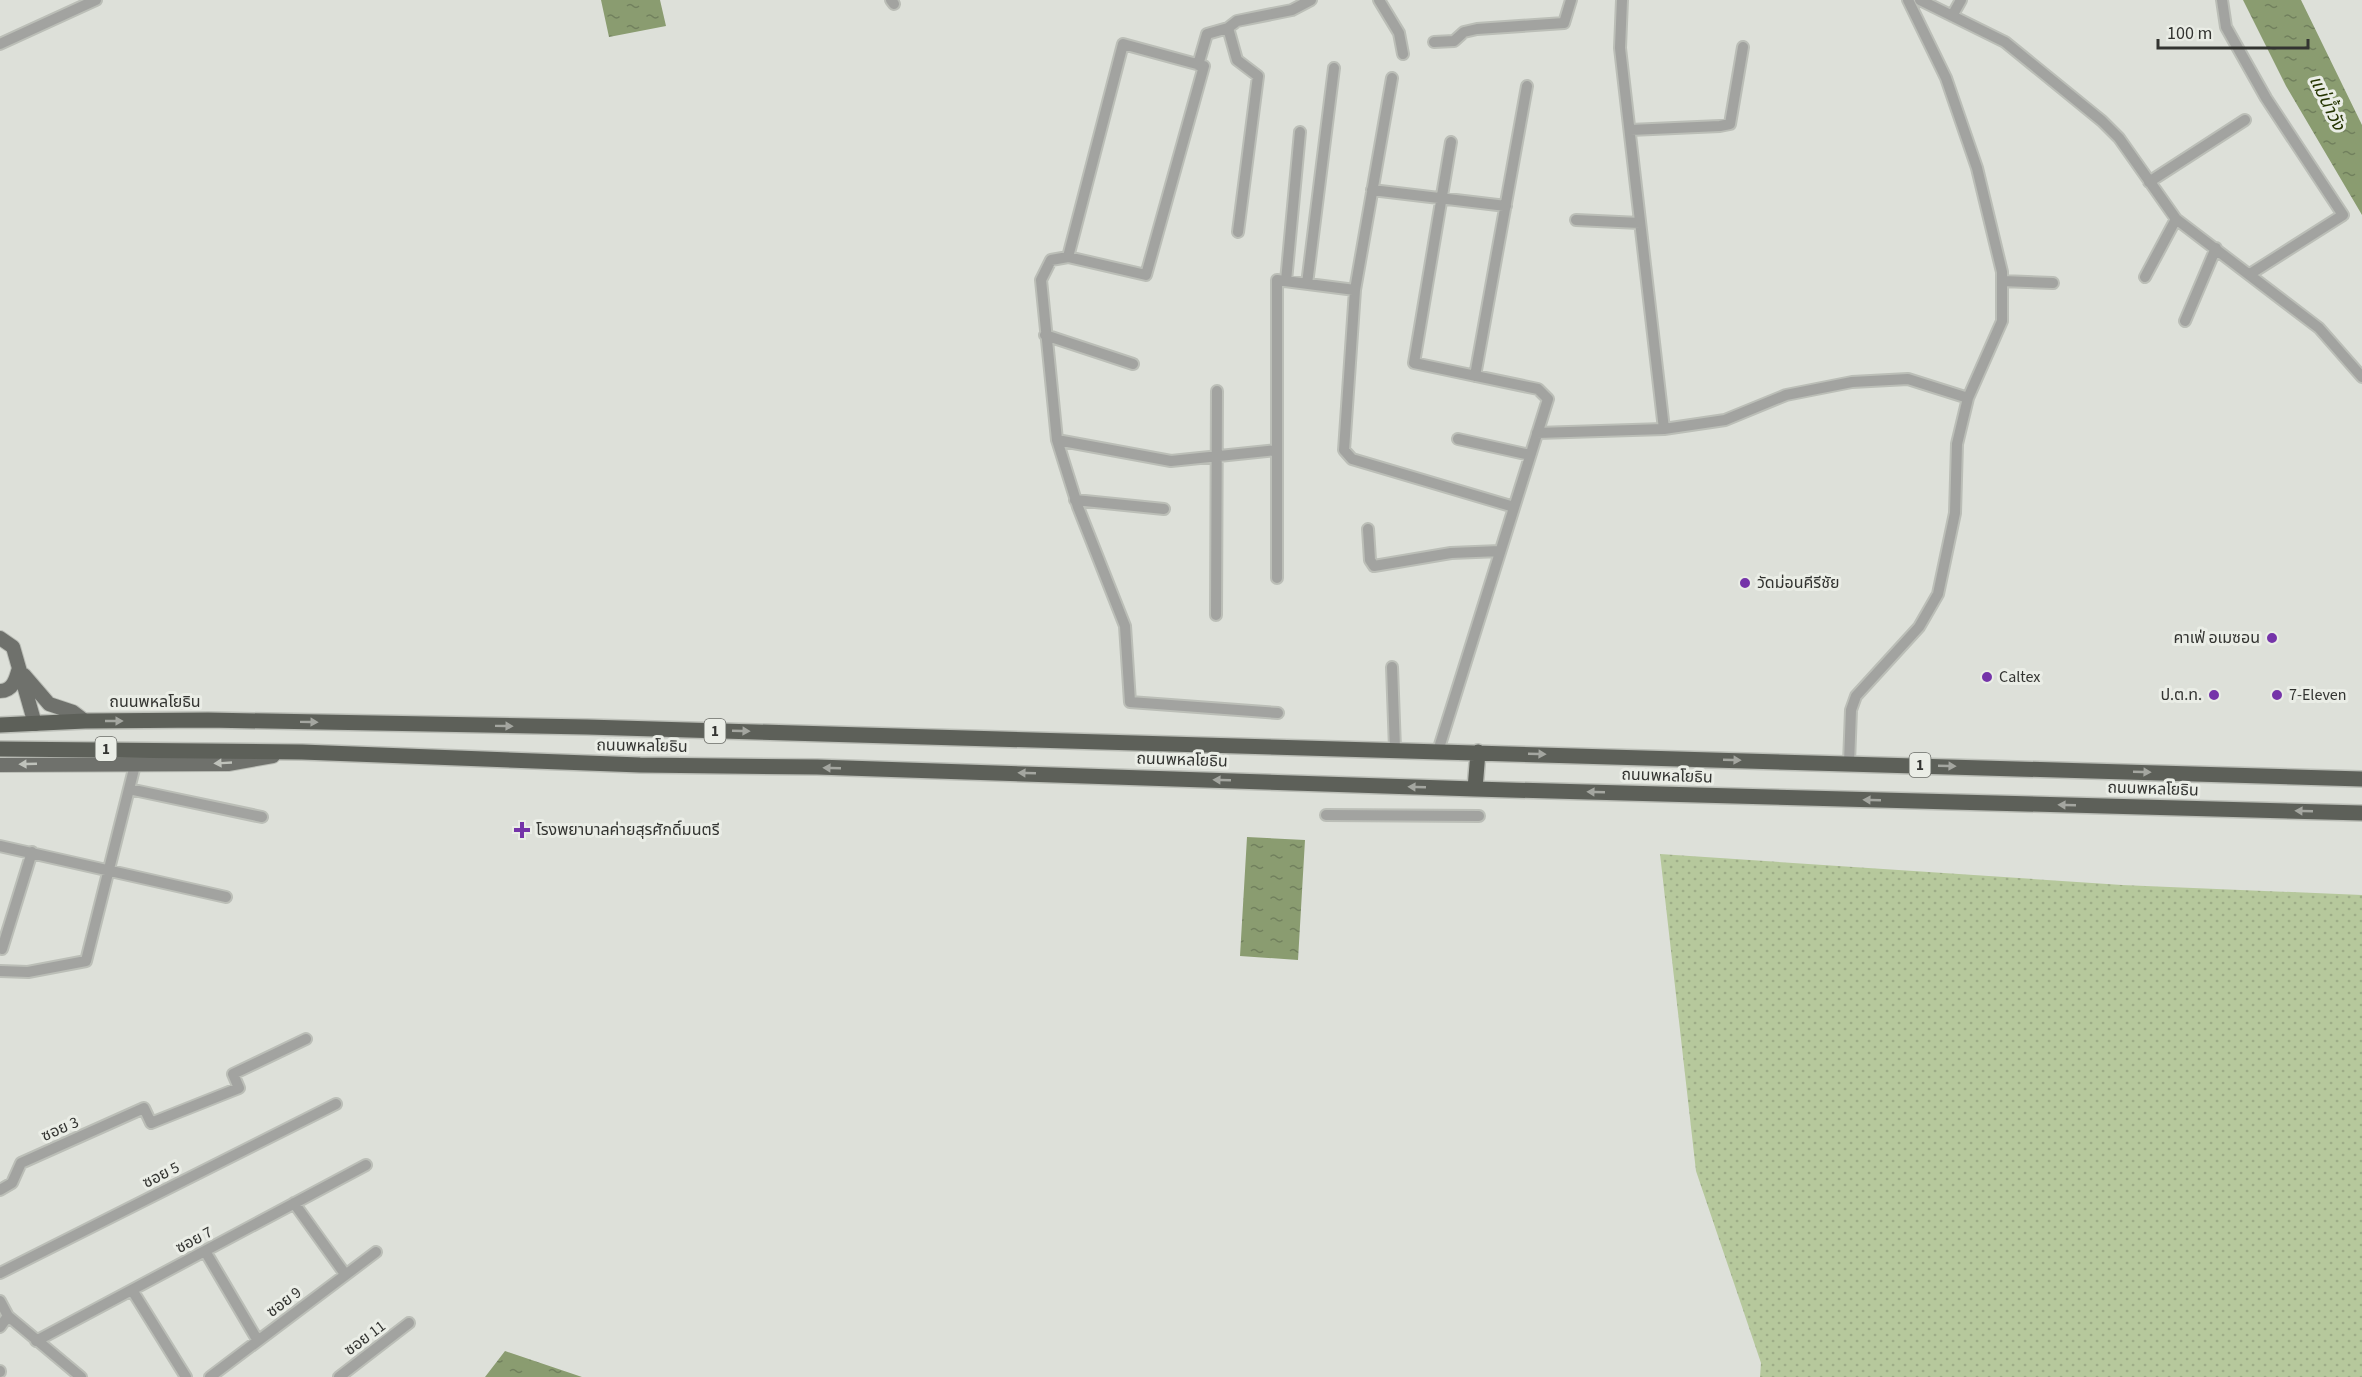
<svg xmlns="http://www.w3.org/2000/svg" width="2362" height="1377" viewBox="0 0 2362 1377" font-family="'Source Sans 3','Noto Sans Thai',sans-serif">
<defs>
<pattern id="grass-dots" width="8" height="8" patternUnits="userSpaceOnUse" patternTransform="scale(1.5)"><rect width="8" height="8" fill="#b6c89c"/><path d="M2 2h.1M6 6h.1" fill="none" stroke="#9dac87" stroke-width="1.8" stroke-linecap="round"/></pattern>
<pattern id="water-ripples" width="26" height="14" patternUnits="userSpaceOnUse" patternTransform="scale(1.5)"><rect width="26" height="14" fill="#8a9c70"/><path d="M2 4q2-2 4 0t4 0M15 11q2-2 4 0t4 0" fill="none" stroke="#71805d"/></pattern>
</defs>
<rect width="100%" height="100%" fill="#dde0d9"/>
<path fill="url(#grass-dots)" d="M1660 854 2122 885 2362 895V1377H1760L1761 1363 1696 1171Z"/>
<path fill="url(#water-ripples)" d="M601 0H660L666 26 609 37Z
M2243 0H2301L2362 125V215L2286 86Z
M1247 837 1305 840 1298 960 1240 956Z
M505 1351 582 1377H485Z"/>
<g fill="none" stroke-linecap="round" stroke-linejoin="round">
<g stroke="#bbbeb7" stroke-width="14">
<path id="minor" d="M891 0 894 4
M1379 0 1399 33 1403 54
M1622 0 1620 48 1664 429
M1920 0 2005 42 2102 121 2119 138 2176 219 2319 328 2362 377
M2222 0 2226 27 2266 98 2343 215 2250 274
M1952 16 1961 0
M1228 28 1237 60 1258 76 1238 232
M1434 42 1454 41 1464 32 1477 29 1564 23 1571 0
M0 44 96 0
M1198 65 1207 34 1228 28 1237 21 1292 10 1311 0
M1392 78 1355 290 1344 450 1352 459 1514 507
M1630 130 1720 126 1730 124 1743 47
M2149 182 2245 120
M1372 190 1506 206
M1576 220 1640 223
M1068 257 1123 44 1204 66 1146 275 1068 257 1051 260 1041 280 1057 440 1078 507 1125 626 1130 702 1278 713
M2145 277 2176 219
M1286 281 1300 132
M2002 281 2053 283
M1307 284 1334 68
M2185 321 2216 248
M1045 335 1133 364
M1475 376 1527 86
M1537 433 1664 429 1725 420 1786 395 1852 382 1908 379 1968 398
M1458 439 1530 455
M1057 440 1171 461 1277 450
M1075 500 1164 509
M1368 529 1370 560 1374 566 1451 553 1500 551
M1277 578V280L1355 290
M1216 615 1217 391
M1392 667 1395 749
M1438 751 1548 399 1538 389 1414 363 1451 142
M1849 763 1851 710 1856 696 1919 627 1938 594 1955 513 1957 444 1968 398 2002 321V272L1977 168 1946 78 1908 0
M129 789 262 817
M1326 815 1479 816
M0 846 226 897
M2 949 32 852
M0 971 28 972 86 961 135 765
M0 1190 12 1183 21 1163 144 1108 151 1123 239 1088 233 1074 306 1039
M294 1203 345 1274
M205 1251 258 1341
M0 1273 336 1104
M132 1290 186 1377
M0 1301 8 1316 81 1377
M0 1327 8 1316
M36 1341 366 1165
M0 1371V1372
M210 1377 376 1252
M339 1377 409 1323"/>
</g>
<g stroke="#bbbeb7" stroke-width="16">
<path id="major" d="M0 638 13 647 35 724
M24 675 49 704 73 712 85 721
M0 691C13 691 16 679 19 668
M0 765 228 764 273 756"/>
</g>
<g stroke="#bbbeb7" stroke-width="18">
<path id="highway" d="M0 725 85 721 208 720 587 727 2362 779
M0 749 302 752 640 765 817 767 1475 789 2362 813
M1475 789 1478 752"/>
</g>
<use href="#minor" stroke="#a2a3a0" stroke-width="10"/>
<use href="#major" stroke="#6f716c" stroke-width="14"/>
<use href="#highway" stroke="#5d6059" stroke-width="15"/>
</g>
<defs><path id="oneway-solid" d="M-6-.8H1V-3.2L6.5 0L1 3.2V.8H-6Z" transform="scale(1.5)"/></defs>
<g fill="#a4a6a0">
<use href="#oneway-solid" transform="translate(114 721)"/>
<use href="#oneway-solid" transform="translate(309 722) rotate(1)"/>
<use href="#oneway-solid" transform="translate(504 726) rotate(1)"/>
<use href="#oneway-solid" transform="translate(741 731) rotate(2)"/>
<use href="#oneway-solid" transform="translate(1537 754) rotate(2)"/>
<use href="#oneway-solid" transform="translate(1732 760) rotate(2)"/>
<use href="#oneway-solid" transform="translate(1947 766) rotate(2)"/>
<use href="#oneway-solid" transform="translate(832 768) rotate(-178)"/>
<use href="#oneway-solid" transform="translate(2142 772) rotate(2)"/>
<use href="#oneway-solid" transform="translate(1027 773) rotate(-178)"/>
<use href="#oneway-solid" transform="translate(1222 780) rotate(-178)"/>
<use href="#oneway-solid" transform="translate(1417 787) rotate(-178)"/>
<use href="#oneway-solid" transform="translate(1596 792) rotate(-178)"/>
<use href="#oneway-solid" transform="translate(1872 800) rotate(-178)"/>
<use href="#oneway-solid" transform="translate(2067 805) rotate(-178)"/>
<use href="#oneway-solid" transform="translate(2304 811) rotate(-178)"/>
</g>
<g fill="#bfc2bb">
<use href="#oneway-solid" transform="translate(223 763) rotate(177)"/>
<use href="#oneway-solid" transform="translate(28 764) rotate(178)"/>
</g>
<g fill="#7534a9" stroke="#eaede6" stroke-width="2">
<circle cx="1745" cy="583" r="6"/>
<circle cx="2272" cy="638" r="6"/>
<circle cx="1987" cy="677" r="6"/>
<circle cx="2214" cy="695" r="6"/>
<circle cx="2277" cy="695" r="6"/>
<path d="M519 821h6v6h6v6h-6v6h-6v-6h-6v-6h6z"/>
</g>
<g text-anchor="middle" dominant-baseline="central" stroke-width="6" stroke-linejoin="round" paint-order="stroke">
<g fill="#eaede6" stroke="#6a6c67" stroke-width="1.5">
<rect x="704.5" y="719" width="21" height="24" rx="4.5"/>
<rect x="95.5" y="737" width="21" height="24" rx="4.5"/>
<rect x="1909.5" y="753" width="21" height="24" rx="4.5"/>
</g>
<g font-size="15" font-weight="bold" fill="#333431">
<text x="715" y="731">1</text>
<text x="106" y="749">1</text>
<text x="1920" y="765">1</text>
</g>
<g font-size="16" fill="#333431" stroke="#eaede6" text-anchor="start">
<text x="1757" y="583">วัดม่อนคีรีชัย</text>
<text x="2260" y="638" text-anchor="end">คาเฟ่ อเมซอน</text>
<text x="1999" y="677">Caltex</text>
<text x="2202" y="695" text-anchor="end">ป.ต.ท.</text>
<text x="2289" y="695">7-Eleven</text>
<text x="536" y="830">โรงพยาบาลค่ายสุรศักดิ์มนตรี</text>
</g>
<g font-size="16" fill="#333431" stroke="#eaede6">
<text x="155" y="702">ถนนพหลโยธิน</text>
<text transform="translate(642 746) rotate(1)">ถนนพหลโยธิน</text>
<text transform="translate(1182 760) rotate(2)">ถนนพหลโยธิน</text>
<text transform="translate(1667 776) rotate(2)">ถนนพหลโยธิน</text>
<text transform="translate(2153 789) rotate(2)">ถนนพหลโยธิน</text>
<text transform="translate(60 1129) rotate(-24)">ซอย 3</text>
<text transform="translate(161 1175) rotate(-27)">ซอย 5</text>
<text transform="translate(194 1240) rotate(-28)">ซอย 7</text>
<text transform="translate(284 1302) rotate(-37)">ซอย 9</text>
<text transform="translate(365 1338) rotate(-37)">ซอย 11</text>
</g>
<g font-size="18" font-style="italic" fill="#243400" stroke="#eaede6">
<text transform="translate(2327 103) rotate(64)">แม่น้ำวัง</text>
</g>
</g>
<path d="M2158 39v9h150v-9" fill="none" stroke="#333431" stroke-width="3"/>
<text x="2167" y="39" font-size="18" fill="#333431" stroke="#eaede6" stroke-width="4.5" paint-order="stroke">100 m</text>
</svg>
